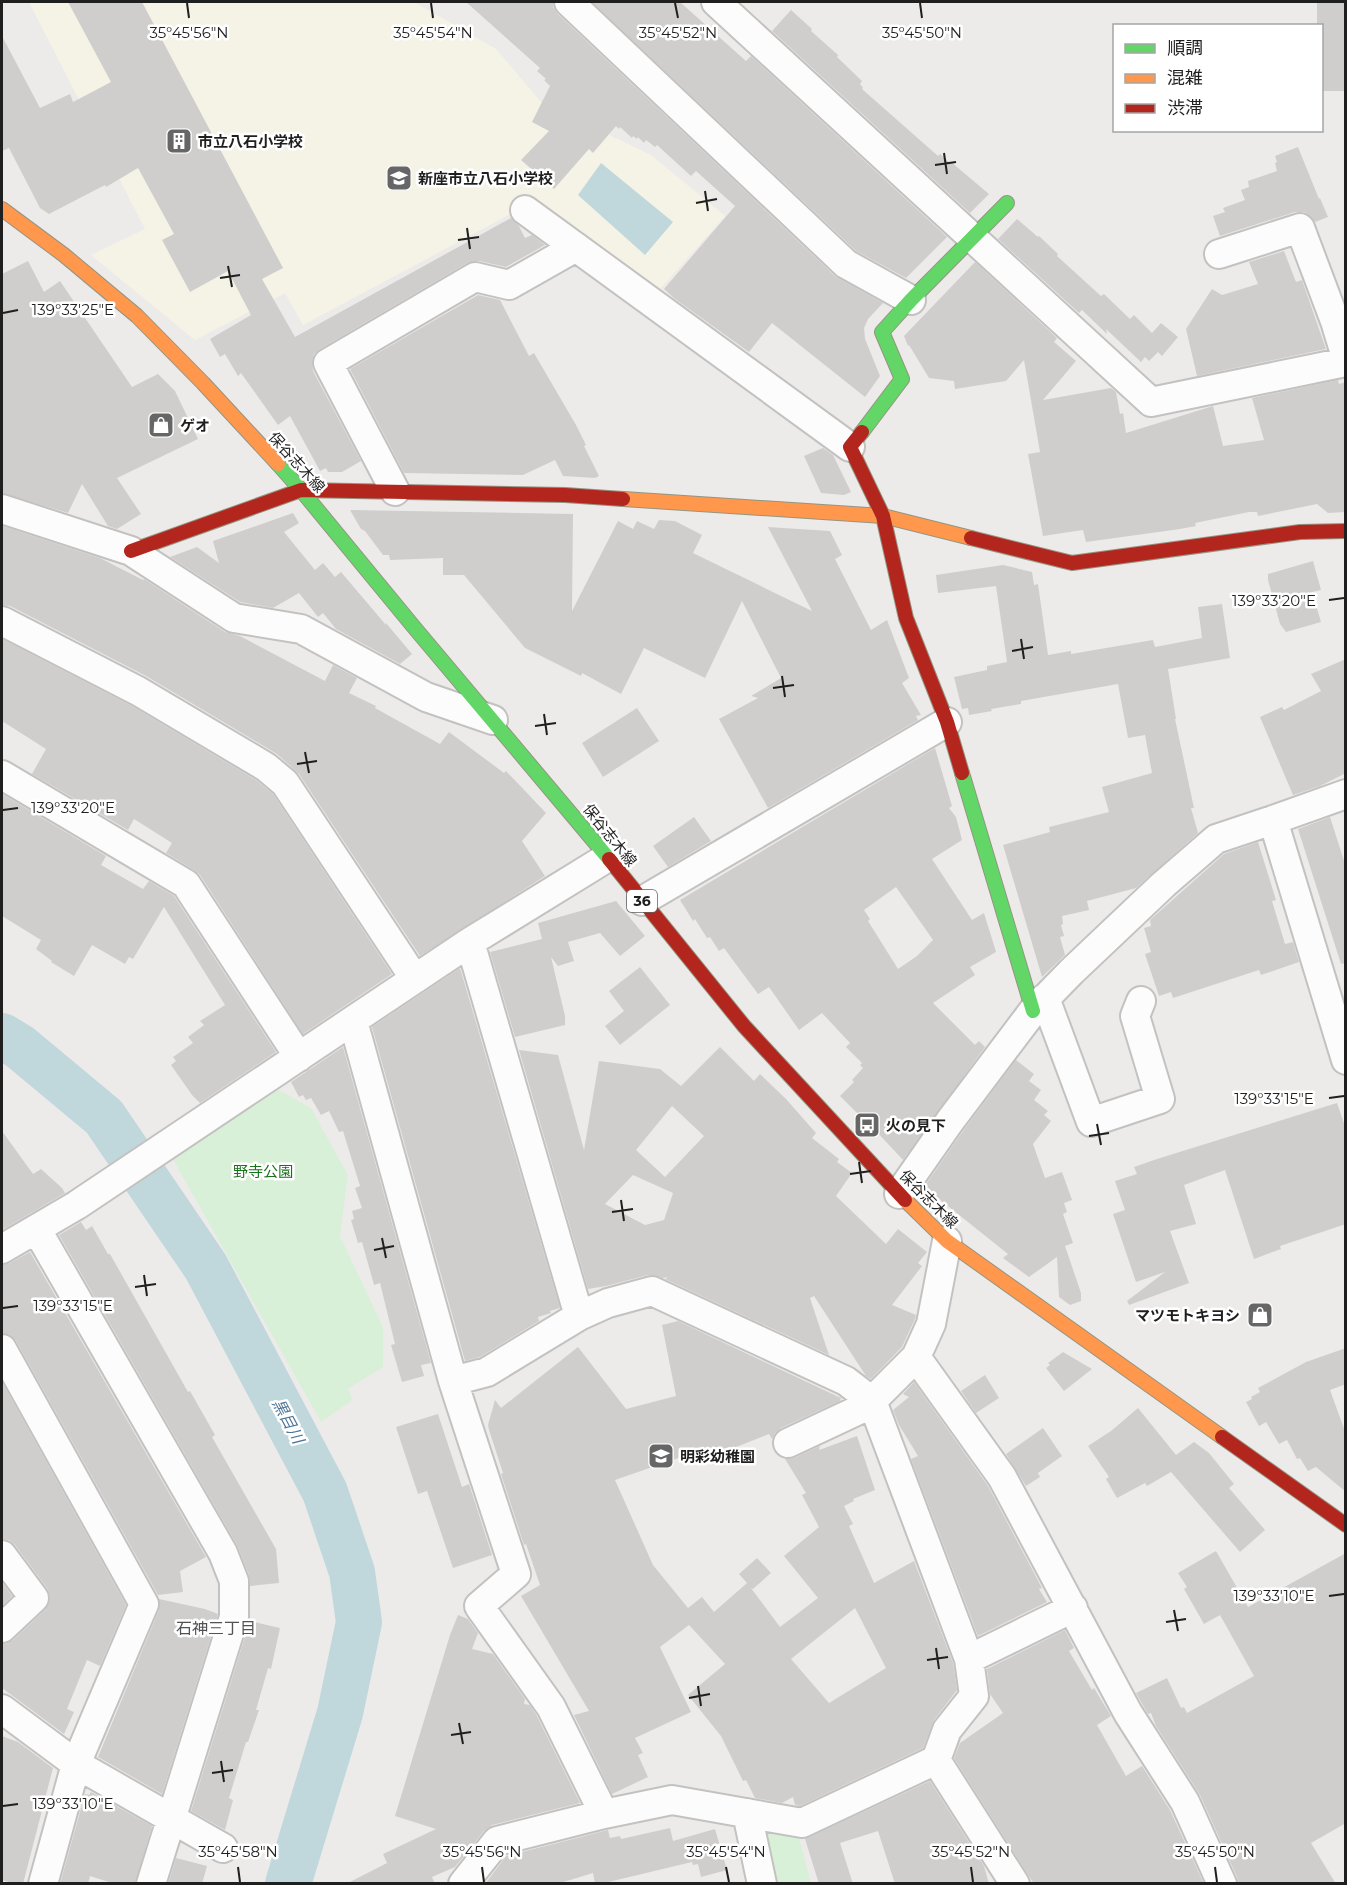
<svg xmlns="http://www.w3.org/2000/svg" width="1347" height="1885" viewBox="0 0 1347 1885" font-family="Montserrat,'Noto Sans JP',sans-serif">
<rect width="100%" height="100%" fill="#edebe9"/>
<path fill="#f5f3e6" d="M29 2H414L496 49 542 103 651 155 725 216 659 290 533 202 303 325 285 293 195 340 91 255 145 229Z"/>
<path fill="#d9f0d8" d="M263 1081 311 1108 348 1175 340 1236 383 1327V1367L348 1389 353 1400 321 1422 166 1147Z
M797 1830 811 1883H771L760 1834Z"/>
<path fill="#c0d8dc" d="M601 163 673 222 645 255 578 195Z"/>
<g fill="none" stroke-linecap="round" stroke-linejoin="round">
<path stroke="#c0d8dc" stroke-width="46" d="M2 1036 20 1047 104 1117 206 1267 325 1492 352 1572 359 1622 340 1713 288 1884"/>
</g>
<path fill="#d0cecc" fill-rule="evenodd" d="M68 2H142L283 268 262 279 295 337 511 218 519 226 525 238 532 235 545 245 506 267 479 261 467 263 320 349 314 354 312 362 313 371 361 461 342 472H328L326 468 320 471 290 416 278 425 241 373 238 376 225 354 220 357 210 339 251 315 228 271 190 292 162 240 174 234 138 168 106 187 105 185 49 214 40 208 9 148 2 151V36L40 108 70 94 73 102 111 82Z
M466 2H553V7L558 14 835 276 883 303 868 319 864 328 865 339 880 376 865 397 772 323 749 352 675 299 664 289 735 206 696 171 691 176 657 145 655 147 646 140 644 143 638 137 637 139 633 136 632 138 620 127 619 129 616 126 593 153 589 149 554 189 521 160 549 131 532 122 550 86 544 80 546 79 537 71 540 68Z
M592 2H680L746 61 751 56 947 237 906 278 856 251Z
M1317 2H1346V91H1322V26H1317Z
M791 10 812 29 811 31 838 55 837 57 862 81 860 84 863 88 862 89 938 156 940 154 950 163 951 162 989 194 970 213 772 31Z
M1298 147 1319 199 1320 198 1328 217 1315 222 1311 216 1304 212H1295L1220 236 1213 216 1225 212 1223 208 1245 200 1241 190 1249 187 1248 181 1277 171 1275 163 1277 162 1275 156Z
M1017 219 1038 237 1039 236 1058 254 1057 256 1101 296 1104 294 1130 319 1134 315 1152 333 1161 323 1178 337 1162 356 1158 352 1149 361 1145 357 1141 362 1106 329 1107 334 1082 310 1079 313 998 239Z
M1284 251 1296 282 1302 280 1326 349 1197 376 1186 329 1212 289 1222 295 1258 284 1249 262Z
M28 261 44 292 60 281 132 387 158 374 175 391 198 439 117 478 141 514 117 529 108 526 82 484 68 513 2 493V274Z
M975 262 1057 338 1054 342 1076 361 1043 400 1111 388 1116 392 1120 414 1123 413 1126 433 1213 406 1223 446 1264 440 1252 398 1338 380 1339 384 1346 382V512L1328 513 1317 504 1258 516 1257 512H1249L1195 523 1196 526 1180 529 1086 542 1083 530 1043 536 1028 454 1040 452 1024 360 1006 381 955 389 954 381 929 378 909 345 908 346 904 336Z
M478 295 500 300 529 356 534 353 576 425 586 445 584 446 599 476 595 478 563 476 555 460 523 475 404 473 350 369Z
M823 448 833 455 851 492 844 495 821 493 804 456Z
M350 510 573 514 572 611 618 521 633 529 637 521 654 529 659 520 675 521 702 535 693 553 812 611 768 527 830 531 842 555 835 559 871 630 887 620 909 678 902 683 921 715 916 716 918 720 768 808 719 719 758 698 751 696 781 678 742 601 705 678 644 648 621 694 582 673 581 676 525 648 464 575H443V558L390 560 389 555H383L365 531 361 529Z
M293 513 299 523 284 532 315 570 323 563 335 577 341 572 386 625V623L412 654 400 664 336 629 323 613 318 617 299 593 273 608 240 602 170 557 197 547 219 563 213 541Z
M2 526 100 558 143 580 144 579 225 632 240 636 325 681 333 665 357 678 349 693 376 706 375 708 440 744 449 732 504 773 506 771 546 813 522 841 545 876 420 956 299 774 277 754 146 676 10 606 2 605Z
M1313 561 1321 590 1312 592 1321 622 1286 632 1280 624 1268 580V574Z
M1003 565 1032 572 1034 585 1038 584 1048 655 1071 651V654L1153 640 1155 647 1202 638 1198 607 1222 604 1230 658 1168 669 1176 719H1175L1194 808H1191L1198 833 1136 888 1087 901 1089 910 1062 916 1063 924 1061 925 1064 936 1060 937 1065 955 1042 977 1003 845 1050 832 1049 827 1109 812 1102 787 1152 773 1145 735 1128 738 1118 684 1021 701V704L991 709 992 711 969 715 968 708 962 709 954 677 987 670V666L1007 662 996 586 938 593 936 575Z
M2 639 130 705 256 780 273 794 392 974 303 1034 200 875 194 870 166 853 172 843 134 819 128 830 32 774 46 749 2 721Z
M1346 659V773L1320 786 1293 795 1260 717 1282 707 1284 710 1321 691 1311 674Z
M637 708 659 741 603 777 582 743Z
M935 748 952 806 949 808 956 817 962 840 932 859 972 920 984 913 996 952 970 967 975 975 933 1003 975 1045 979 1041 985 1047 903 1160 861 1115 860 1116 840 1096 854 1082 852 1080 863 1068 860 1065 862 1063 846 1047 850 1043 822 1013 799 1030 769 987 758 994 724 948 719 951 710 937 707 938 695 919 693 921 680 900ZM896 887 933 940 917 956 898 969 868 921 870 919 864 910Z
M2 794 106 856 101 865 143 889 149 881 174 896 276 1052 200 1103 192 1095 171 1065 176 1061 173 1057 193 1043 188 1037 204 1025 200 1021 225 1005 164 907 133 959 129 957 125 964 92 945 74 976 51 962 52 961 36 949 41 940 2 916Z
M694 817 711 841 668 867 653 846Z
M1330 817 1346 867V963L1341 964 1298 829Z
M1258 842 1276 900 1272 901 1285 944 1293 942 1299 962 1261 975 1259 970 1173 998 1171 992 1159 996 1145 954 1151 952 1144 928 1151 926 1150 920 1224 854Z
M616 901 645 936 620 956 600 933 568 942 574 961 558 966 551 957 565 1016V1025L515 1037 490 952 542 939 538 923Z
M640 967 670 1005 620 1045 605 1026 624 1011 609 991Z
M460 968 560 1308 550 1311 551 1313 538 1317 539 1321 480 1357 465 1361 372 1027Z
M343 1047 431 1363 421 1365 424 1376 402 1382 391 1345 395 1344 380 1283 374 1285 362 1242 358 1243 351 1220 354 1219 352 1211 362 1208 355 1188 360 1186 343 1131 339 1132 329 1111 321 1115 311 1098 306 1100 303 1095 299 1097 291 1082Z
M720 1047 754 1081 760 1074 786 1099 816 1133 812 1138 839 1159 837 1162 852 1173 836 1196 886 1244 898 1229 927 1252 918 1263 922 1266 892 1305 916 1315 915 1319 902 1347 871 1379 866 1376 814 1296 810 1298 829 1355 665 1279 668 1277 663 1278 648 1275 606 1286 588 1289 519 1050 558 1055 584 1150 599 1061 660 1069 681 1086ZM672 1106 704 1136 665 1177 636 1150ZM633 1175 673 1193 664 1220 645 1225 605 1204Z
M1016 1060 1034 1074 1029 1081 1041 1090 1034 1100 1048 1111 1044 1115 1051 1121 1033 1144 1045 1178 1062 1172 1072 1200 1064 1203 1067 1212 1063 1214 1073 1243 1065 1246 1081 1293V1301L1070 1305 1059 1297 1057 1257 1029 1277 1003 1258 1008 1254 924 1187 963 1131Z
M1337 1103 1346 1129V1224L1280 1246 1281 1249 1254 1259 1225 1170 1184 1185 1196 1224 1170 1231 1189 1283 1129 1305 1127 1301 1165 1272 1136 1282 1113 1214 1125 1210 1115 1181 1137 1174 1134 1167 1157 1159Z
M2 1131 33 1174 41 1169 62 1188 65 1193 2 1230Z
M81 1222 86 1230 92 1226 108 1254H110L188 1392 190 1391 215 1435 212 1437 276 1549 279 1583 250 1586 249 1575 237 1545 59 1235Z
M30 1252 206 1557 180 1571 183 1592 158 1595 16 1341 10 1335 2 1333V1265L10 1263Z
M678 1321 841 1398 840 1401 781 1428 775 1433 772 1439 769 1434 713 1456 710 1447 615 1480 653 1565 688 1608 702 1597 714 1612 747 1583 739 1574 757 1558 771 1573 753 1589 751 1588 780 1627 818 1598 784 1556 819 1527 802 1495 806 1493 785 1459 794 1458 820 1446 819 1450 857 1436 875 1490 853 1499 854 1501 844 1506 853 1524 849 1526 874 1583 914 1561 953 1663 957 1690 934 1720 923 1748 800 1806 795 1805 793 1797 782 1803 755 1798 746 1780 743 1781 721 1736 688 1695 725 1664 689 1625 660 1647 691 1712 635 1738 643 1753 638 1755 648 1777 612 1794 574 1715 589 1711 521 1596 540 1585 526 1544 524 1545 501 1474 503 1473 489 1430 488 1425 495 1400 501 1408 578 1347 626 1409 676 1396 662 1325ZM855 1608 886 1668 829 1703 791 1659Z
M1346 1348V1384L1330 1390 1346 1434V1492L1316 1467 1308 1471 1300 1458 1297 1459 1287 1440 1279 1444 1266 1422 1259 1426 1246 1402 1252 1399 1251 1397 1260 1392 1258 1388 1306 1362Z
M1063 1352 1092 1369 1064 1391 1046 1368 1050 1365 1048 1363Z
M985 1375 999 1398 976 1413 961 1391Z
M2 1382 126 1605 100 1666 87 1660 67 1709 74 1712 64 1734 2 1688V1644H6L13 1640 45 1610 49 1604 50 1596 47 1588 15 1545 9 1540 2 1539Z
M914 1382 988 1486 1042 1588 1039 1589 1047 1602 978 1636 911 1459 918 1456 899 1425 893 1410 909 1397 903 1394Z
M1138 1408 1176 1455 1194 1442 1209 1453 1234 1484 1229 1488 1265 1530 1240 1552 1171 1472 1147 1486 1145 1483 1117 1498 1106 1479 1109 1477 1088 1446 1111 1431Z
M438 1414 462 1487 469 1484 492 1555 453 1568 427 1491 418 1494 396 1427Z
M1043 1428 1062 1456 1038 1473 1040 1477 1026 1486 1006 1454Z
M1216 1551 1248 1607 1346 1553V1823L1311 1843 1336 1884H1238L1237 1877 1200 1795 1156 1726 1151 1713 1148 1714 1136 1693 1167 1678 1181 1708 1184 1707 1187 1713 1254 1676 1220 1615 1204 1624 1184 1589 1187 1587 1178 1573Z
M2 1582 12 1596 2 1606Z
M159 1599 205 1609 218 1614 162 1794 98 1757 159 1610Z
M458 1615 468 1619 478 1633 472 1649 493 1654 525 1699 524 1704 530 1705 537 1716 580 1803 492 1825 484 1831 455 1867 432 1877 435 1884H346L387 1863 383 1854 436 1829 395 1816 450 1635Z
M250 1621 280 1628 271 1669 268 1668 256 1710H259L248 1742H246L229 1798 233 1800 225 1830 191 1811 248 1627 250 1628Z
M1065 1630 1074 1648 1069 1651 1092 1690 1094 1688 1111 1716 1097 1725 1126 1776 1142 1766 1170 1810 1204 1884H1034L954 1758 960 1743 1003 1713 990 1694 987 1669Z
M2 1736 18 1742 53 1768 23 1884H15L2 1880Z
M930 1781 984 1866 989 1884H895L878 1831 840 1843 853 1884H819L805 1839Z
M91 1792 152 1826 135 1884H115L90 1876 88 1884H60L85 1794 89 1795Z
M670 1828 673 1841 715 1829 727 1870 701 1877 698 1864 693 1865 692 1862 600 1884H595L593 1873 557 1884H485L506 1856 608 1830 610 1838 620 1836 621 1839Z
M176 1858 207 1866 202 1884H168Z"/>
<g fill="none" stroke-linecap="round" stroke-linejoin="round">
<g stroke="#c3c2c1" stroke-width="32">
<path id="street" d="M569 2 846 264 911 300
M716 2 1151 402 1346 362
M525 210 850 447
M1219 254 1300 228 1335 321 1346 357
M395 491 328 363 475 277 509 285 576 247
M2 509 131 551 234 618 301 629 426 697 493 720
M2 621 138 691 266 767 285 783 415 979
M2 775 186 884 299 1057
M1273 820 1346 794
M642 901 947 722
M470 942 579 1316
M1045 998 1091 1122 1160 1099 1135 1016 1141 1001
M353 1021 453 1381 516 1574 479 1606 551 1707 604 1814
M899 1194 950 1121 1033 1011 1071 972 1164 884 1216 839 1273 820 1346 1060
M37 1230 223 1553 234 1581V1617L151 1884
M2 1249 77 1205 470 942 608 857
M2 1349 144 1604 76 1764 43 1884
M916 1357 1002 1477 1128 1713 1185 1802 1222 1884
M453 1381 487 1372 579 1316 608 1303 652 1291 846 1381 872 1401 969 1659
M788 1443 867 1406 916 1357 931 1324 947 1241
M2 1555 34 1598 2 1628
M2 1709 76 1764 223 1848
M747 1813 762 1884
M463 1884 497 1841 604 1814 672 1800 802 1823 936 1760
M1015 1884 936 1760 947 1730 974 1696 969 1659 1073 1608"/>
</g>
<g stroke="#949582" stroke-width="16">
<path id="fast" d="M862 432 902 379 882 332 911 300 1007 203
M278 464 301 490 413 626 609 859
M962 773 1033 1011"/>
</g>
<g stroke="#949582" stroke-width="16">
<path id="slow" d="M2 209 64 255 137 316 203 383 278 464
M623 499 883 516 971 538
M905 1200 947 1241 1222 1437"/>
</g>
<g stroke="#949582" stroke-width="16">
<path id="jam" d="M862 432 850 447 883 516 906 618 947 722 962 773
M971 538 1072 563 1300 532 1346 531
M131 551 301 490 565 495 623 499
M609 859 744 1026 905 1200
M1222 1437 1346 1525"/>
</g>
<use href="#street" stroke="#fcfcfc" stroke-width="28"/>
<use href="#fast" stroke="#63d668" stroke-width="14"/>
<use href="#slow" stroke="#ff974d" stroke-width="14"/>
<use href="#jam" stroke="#b3261e" stroke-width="14"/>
</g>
<path fill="none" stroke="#1f1f1f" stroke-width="2" d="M187 3 189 18M431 3 433 18M675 3 678 18M920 3 922 18M944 153 947 174M935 165 956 162M705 191 708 211M696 203 717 199M467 228 470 249M458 240 479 237M228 266 232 287M220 278 240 275M3 313 18 310M1329 600 1344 598M1021 639 1024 659M1012 651 1033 647M782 676 785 697M773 688 794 685M544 714 547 735M535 726 556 723M305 752 309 773M297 764 317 761M3 810 18 808M1329 1098 1344 1096M1097 1124 1101 1145M1089 1136 1109 1133M859 1162 862 1183M850 1174 871 1171M621 1200 624 1221M612 1212 633 1209M382 1238 386 1258M374 1250 394 1246M144 1275 147 1296M135 1287 156 1284M3 1308 18 1306M1329 1596 1344 1594M1174 1610 1178 1631M1166 1622 1186 1619M936 1648 939 1669M927 1660 948 1657M698 1686 701 1706M689 1698 710 1694M459 1723 463 1744M451 1735 471 1732M221 1761 224 1782M212 1773 233 1770M3 1806 18 1804M238 1867 240 1882M482 1867 484 1882M726 1867 729 1882M971 1867 973 1882M1215 1867 1217 1882"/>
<defs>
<g id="building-square" transform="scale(1.35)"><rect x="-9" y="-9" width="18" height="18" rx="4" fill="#676666" stroke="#fff"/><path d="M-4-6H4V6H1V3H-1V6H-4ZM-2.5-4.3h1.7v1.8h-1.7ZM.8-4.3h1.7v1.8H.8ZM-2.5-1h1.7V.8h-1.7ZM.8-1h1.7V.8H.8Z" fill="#fff"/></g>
<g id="school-square" transform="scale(1.35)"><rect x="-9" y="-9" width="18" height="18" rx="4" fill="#676666" stroke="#fff"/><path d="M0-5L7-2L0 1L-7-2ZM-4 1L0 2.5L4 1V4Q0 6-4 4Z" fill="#fff"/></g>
<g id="shop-square" transform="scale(1.35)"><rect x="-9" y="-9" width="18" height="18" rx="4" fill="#676666" stroke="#fff"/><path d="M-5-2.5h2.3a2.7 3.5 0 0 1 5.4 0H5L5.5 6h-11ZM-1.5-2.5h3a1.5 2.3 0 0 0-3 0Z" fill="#fff"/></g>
<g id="bus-square" transform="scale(1.35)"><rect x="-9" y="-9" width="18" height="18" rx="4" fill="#676666" stroke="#fff"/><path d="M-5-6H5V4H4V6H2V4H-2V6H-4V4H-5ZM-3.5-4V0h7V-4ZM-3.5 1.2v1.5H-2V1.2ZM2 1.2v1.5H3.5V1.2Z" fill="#fff"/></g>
</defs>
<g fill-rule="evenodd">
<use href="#building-square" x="179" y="141"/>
<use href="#school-square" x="399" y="178"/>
<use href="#shop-square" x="161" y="425"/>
<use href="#bus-square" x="867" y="1125"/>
<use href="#shop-square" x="1260" y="1315"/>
<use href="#school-square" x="661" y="1456"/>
</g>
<g text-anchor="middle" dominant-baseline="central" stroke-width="5" stroke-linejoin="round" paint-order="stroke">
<rect fill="#fff" stroke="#626262" stroke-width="1.5" x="627" y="890" width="30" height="22" rx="4.5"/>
<g font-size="14" font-weight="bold" fill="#1f1f1f">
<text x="642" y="901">36</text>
</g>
<g font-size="15" font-weight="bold" fill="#1f1f1f" stroke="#fff" text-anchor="start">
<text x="198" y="141">市立八石小学校</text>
<text x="418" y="178">新座市立八石小学校</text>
<text x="180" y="425">ゲオ</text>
<text x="886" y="1125">火の見下</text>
<text x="1240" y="1315" text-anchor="end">マツモトキヨシ</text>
<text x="680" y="1456">明彩幼稚園</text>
</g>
<g font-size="15" fill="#1f1f1f" stroke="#fff">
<text transform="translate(297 462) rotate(48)">保谷志木線</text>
<text transform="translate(610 835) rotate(51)">保谷志木線</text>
<text transform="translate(929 1199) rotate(45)">保谷志木線</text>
</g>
<g font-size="15" fill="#18721b" stroke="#fff">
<text x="263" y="1171">野寺公園</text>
</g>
<g font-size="16" font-style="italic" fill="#4f7696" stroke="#fff">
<text transform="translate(288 1421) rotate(62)">黒目川</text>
</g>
<g font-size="16" fill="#525252" stroke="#fff">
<text x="216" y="1628">石神三丁目</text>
</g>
</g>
<g font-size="15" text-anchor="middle" fill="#1f1f1f" stroke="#fff" stroke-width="5" stroke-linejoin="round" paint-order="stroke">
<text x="189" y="38">35°45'56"N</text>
<text x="433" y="38">35°45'54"N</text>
<text x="678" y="38">35°45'52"N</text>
<text x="922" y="38">35°45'50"N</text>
<text x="73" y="315">139°33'25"E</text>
<text x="1274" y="606">139°33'20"E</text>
<text x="73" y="813">139°33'20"E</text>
<text x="1274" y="1104">139°33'15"E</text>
<text x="73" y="1311">139°33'15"E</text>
<text x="1274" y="1601">139°33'10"E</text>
<text x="73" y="1809">139°33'10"E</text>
<text x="238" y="1857">35°45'58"N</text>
<text x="482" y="1857">35°45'56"N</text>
<text x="726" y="1857">35°45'54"N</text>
<text x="971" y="1857">35°45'52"N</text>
<text x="1215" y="1857">35°45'50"N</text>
</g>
<rect width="1347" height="1885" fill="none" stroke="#1f1f1f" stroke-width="6"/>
<rect x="1113" y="24" width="210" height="108" fill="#ffffff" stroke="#a5a5a5" stroke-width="1.5"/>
<rect x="1125" y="44" width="30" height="9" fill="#63d668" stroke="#a5a5a5" stroke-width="1.5"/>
<text x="1167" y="54" font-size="18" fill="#1f1f1f">順調</text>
<rect x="1125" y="74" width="30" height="9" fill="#ff974d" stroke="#a5a5a5" stroke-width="1.5"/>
<text x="1167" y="84" font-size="18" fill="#1f1f1f">混雑</text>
<rect x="1125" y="104" width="30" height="9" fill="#b3261e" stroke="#a5a5a5" stroke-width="1.5"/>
<text x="1167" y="114" font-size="18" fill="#1f1f1f">渋滞</text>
</svg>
